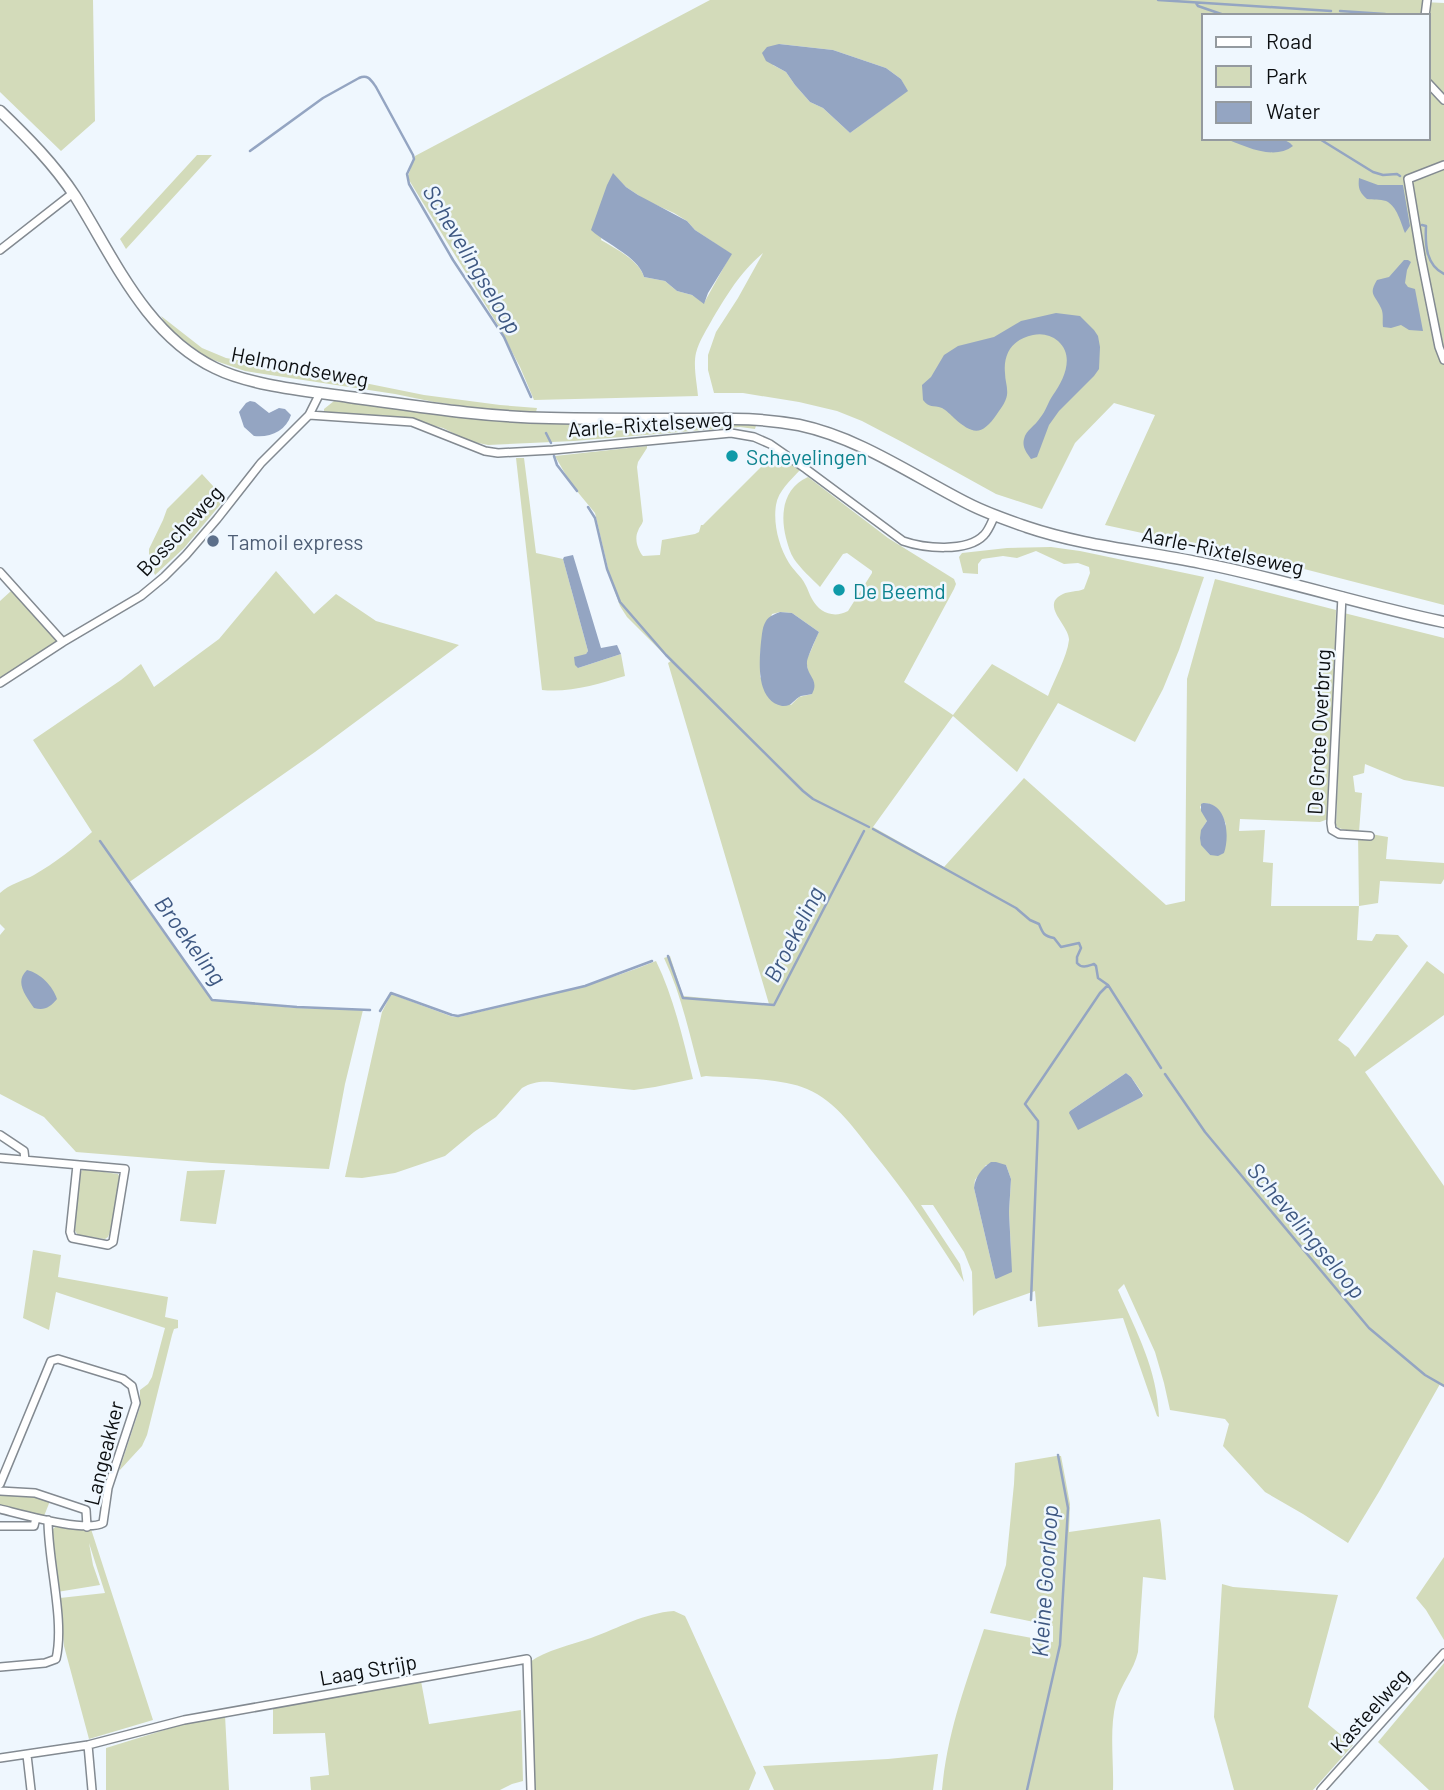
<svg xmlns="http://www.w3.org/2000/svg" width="1444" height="1790" viewBox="0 0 1444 1790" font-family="Barlow,sans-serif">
<rect width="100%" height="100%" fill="#eff7fe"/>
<path fill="#d3dbba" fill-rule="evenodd" d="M0 0H93L95 121 61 151 0 92Z
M710 0H1422L1423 2 1444 3V605L1277 562 1105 525 1155 415 1114 403 1075 443 1042 509 996 494 902 442 862 421 837 411 799 402 743 393H714L708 370V355L716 332 738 298 763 253C739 274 729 292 713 318 707 329 699 341 696 353 693 366 697 383 698 396L534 400 520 367 499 327 409 180 408 176 415 156ZM1204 16H1428V138H1204ZM779 44 833 50 886 68 901 79 907 91 850 133 823 108 810 102 795 85 786 72 773 65ZM613 174 626 187 647 201 674 213 687 221 695 230 731 254 704 303 692 295 677 291 665 281 644 277C639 260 616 249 601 240Z
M197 155H212L126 249 120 239Z
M161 316 202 348 226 358 325 375 424 395 500 405 537 408 536 412 483 409 434 402 395 394 245 371 216 361 203 355 177 335 167 326Z
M334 401 472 418 522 422H757L755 429 740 427 574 441 488 445 469 441 443 428 423 423 386 416 324 412V409Z
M647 446V448L638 462 637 467 643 521C642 525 639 527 638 531 634 539 638 550 643 556L660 555 662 540 695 534 699 532 701 525H703L775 453 800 470C791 480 778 491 776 505 773 524 779 547 789 563 793 570 801 576 805 584 808 589 809 594 812 599 819 612 833 619 848 611L872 573V571L847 553 843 554 820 587C811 578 801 569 794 559 790 553 788 545 786 538 780 514 783 488 808 477L888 538 954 579 956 584 954 589 904 682 953 715 992 664 1048 696C1054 680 1067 657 1069 640 1070 626 1039 605 1063 594 1069 591 1077 592 1084 589L1090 573 1089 567 1078 563 1064 564 1036 551 1017 558 1003 556 982 559 978 564V574L963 573 959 557 962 553 1007 548 1051 547 1080 551 1204 577 1179 650 1163 689 1135 742 1058 703 1017 772 953 716 873 827 944 867 1024 778 1166 905 1185 901 1187 679 1215 579 1336 610 1332 738 1328 819 1320 822 1240 819 1239 831 1265 830 1263 862 1273 863 1271 906H1359L1358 833 1338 828 1336 825 1344 613 1444 638V787L1404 780 1365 764 1364 773 1353 776 1355 792 1362 793 1359 832 1388 837 1386 859 1444 863V879L1441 884 1380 881 1378 903 1359 906 1357 940 1372 941 1376 934 1398 935 1408 946 1338 1040 1349 1048 1355 1057 1427 961 1444 974V1015L1365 1072 1444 1186V1385L1440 1384 1380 1490 1348 1543 1303 1514 1265 1492 1223 1446 1229 1424 1225 1419 1170 1410 1164 1383 1155 1352 1124 1284 1118 1290C1137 1333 1157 1369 1159 1417L1157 1416 1123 1318 1038 1327 1035 1291 978 1311 973 1316 972 1272 964 1252 933 1205H921L960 1264 964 1282C936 1238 908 1195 875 1155 856 1131 836 1101 807 1089 782 1078 734 1078 706 1076L701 1077C690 1037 682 996 664 958L670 956 683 996 769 1004 668 663 671 661 627 617 620 606 610 577 595 513 571 484 555 456ZM780 612 792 613 819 632C814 641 812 651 806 660L812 694 799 697 791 705 760 677V653L772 614ZM1203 803C1216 803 1221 813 1226 824L1210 855 1201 844 1202 829 1207 821C1207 816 1202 813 1200 807ZM1126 1073 1131 1077 1143 1094 1142 1097 1078 1129 1070 1111ZM986 1165H1006L1011 1179 1009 1212 1011 1251 995 1278 974 1188 975 1180Z
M516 458H524L536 553 563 559 588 651 578 668 621 654 625 676C598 684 570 693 542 690Z
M202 474 225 499 184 548 155 575 149 562V549L163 520 167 509Z
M276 571 314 614 336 594 376 621 459 645 315 752 128 883 212 1000 296 1008 363 1010 345 1084 329 1169 212 1163 76 1152 44 1117 0 1094V935L5 929 0 924V893C9 884 23 881 34 875 55 863 74 848 92 832L33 740 121 680 141 664 154 687 219 639Z
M11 591 59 640 0 678V601Z
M656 961C674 998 683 1039 693 1079L655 1087 634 1090 552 1082C541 1081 532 1082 522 1088L496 1117 474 1132 445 1156 395 1173 362 1178 345 1177 382 1012 391 994 453 1017H459C525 1000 593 987 656 961Z
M83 1169 118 1174 120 1178 110 1232 108 1237 105 1239 78 1235 75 1231 78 1176Z
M225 1170 216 1224 180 1221 187 1171Z
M33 1250 61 1255 58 1277 168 1297 165 1317 178 1320V1328L174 1329 172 1335 147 1435 142 1446 119 1471 140 1407V1390L148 1384 152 1377 165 1328 56 1292 49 1330 23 1318Z
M1056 1456H1061L1070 1504 1069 1532 1160 1519 1161 1524 1166 1580 1143 1577 1138 1652C1134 1670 1121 1684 1116 1702 1109 1730 1114 1762 1113 1790H942C947 1733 966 1683 984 1629L1053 1642V1626L990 1613 1006 1565 1014 1484 1015 1463Z
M0 1493 30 1494 50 1501 44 1516 2 1506 0 1505Z
M57 1525 91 1529 153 1720 89 1739 64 1646 60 1598 105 1593 89 1543 93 1565 100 1585 57 1592 52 1538V1530Z
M1444 1557V1640L1426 1610 1416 1598Z
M1222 1584 1233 1587 1338 1595 1308 1707 1353 1745 1313 1790H1234L1214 1717Z
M674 1611 685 1616 687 1620 756 1773 749 1790H533L530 1662C546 1650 571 1645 591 1638 619 1628 644 1613 674 1611Z
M1444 1663V1790H1429L1378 1742Z
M421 1681 429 1724 521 1710 523 1781 512 1784 500 1790H311L310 1777 329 1775 325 1733 273 1734V1707Z
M225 1715 229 1790H106V1748L187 1723Z
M938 1754 933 1790H774L763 1766 888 1759Z"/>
<path fill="#94a5c2" d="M779 44 833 50 886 68 901 79 908 91 850 133 823 108 810 102 795 85 786 72 766 61 762 53 767 47Z
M1224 138H1281L1290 143 1293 146C1274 161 1244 146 1224 138Z
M613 173 626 187 638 195 687 221 695 230 732 254 708 293 704 304 692 295 677 291 665 281 644 277C639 257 606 244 591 230L607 185Z
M1359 178 1378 185H1403L1410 226 1405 233C1401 223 1397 206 1386 201 1380 199 1373 200 1367 199 1359 192 1358 188 1359 178Z
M1404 260H1408L1411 262 1407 270 1405 283 1408 287 1415 289 1423 331 1409 330 1401 325 1391 328 1383 327C1382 321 1384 314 1381 308 1375 295 1368 295 1377 280L1389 277Z
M1056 313 1080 316 1094 330 1098 336 1100 347 1099 369 1094 376 1059 411 1049 425 1037 457 1031 459C1026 452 1022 447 1024 439 1026 430 1035 426 1040 418 1046 411 1048 402 1053 395 1064 380 1075 356 1058 341 1051 335 1042 333 1033 335 1013 339 1003 353 1005 373 1005 381 1008 387 1007 395 1006 402 1001 408 997 414 982 436 973 435 954 418 951 415 946 410 942 408 933 405 929 408 923 400L922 385 931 377 944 355 958 346 994 337 1021 321Z
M250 401 255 402 269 413 279 408 285 409 291 415C286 431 270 438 254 436L244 427 239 412 246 403Z
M573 555 601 648 617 645 621 654 578 668 575 665 574 657 586 654 588 651 563 559 564 557Z
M780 612 792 613 819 632C817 636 807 658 807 662 806 676 820 679 812 694 809 695 805 695 801 696 794 699 792 707 782 706 756 701 759 662 761 642 762 635 762 627 766 621 769 616 775 614 780 612Z
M1203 803C1227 802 1230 836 1224 853L1218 856 1210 855 1201 845 1200 838 1201 830 1207 821 1201 811V804Z
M27 970C40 973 53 986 57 999 50 1007 45 1011 34 1008 26 996 14 982 27 970Z
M1126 1073 1131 1077 1143 1095 1142 1097 1078 1130 1069 1113 1070 1111Z
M991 1162H996L1006 1165 1011 1179 1009 1212 1012 1272 996 1279 995 1278 974 1188C975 1177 982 1168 991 1162Z"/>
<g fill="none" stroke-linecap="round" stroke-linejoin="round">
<path stroke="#94a5c2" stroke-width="2.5" d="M1158 0 1331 11
M1196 3 1198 6 1227 16
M1340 11 1385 14
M1318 138 1373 172 1383 175 1397 174 1400 176
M250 151 323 98 359 78C368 74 371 80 376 87L413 155 414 159 407 174 409 184 453 260 504 337 531 397
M1422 225 1426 226C1425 245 1426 265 1444 274
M546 433 551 443
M554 456 557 465 577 491
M588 507 595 518 607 569 620 602 666 655 803 791 813 799 869 827
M873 829 1016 908 1030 920 1039 924C1043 934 1044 936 1054 938L1061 947 1079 943 1081 948 1077 957V963C1082 969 1088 966 1094 964L1096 966 1098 978 1108 985 1161 1068
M100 841 212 1000 297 1007 370 1010
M668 956 683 998 774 1005 864 831
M380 1011 391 993 452 1015 458 1016 585 986 652 961
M1165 1074 1205 1132 1369 1328 1425 1375 1444 1386
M1031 1300 1038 1127V1121L1025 1104 1100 993 1108 985
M1027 1790 1060 1645 1068 1508 1058 1455"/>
<g stroke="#838a91" stroke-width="10">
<path id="street" d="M1425 16 1427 0
M1428 83 1444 100
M1444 165 1408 179 1421 257 1439 347 1444 360
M0 250 73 193
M309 415 412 422 485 451 498 453 553 450 731 433 754 437 770 444 806 469 903 541C923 548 967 553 984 535 989 530 992 521 995 515
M0 572 63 642
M1342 596 1331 823 1332 830 1339 834 1370 836
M0 683 63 642 141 596 164 577 186 555 217 519 261 463 309 415 320 393
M0 1135 24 1151 25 1160
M0 1158 125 1169 113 1242 108 1245 72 1238 70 1232 77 1165
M0 1484 51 1361 58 1359 123 1379 132 1386 136 1403 108 1488 103 1523C86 1533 21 1514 0 1509
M0 1491 35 1493 86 1510 87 1527
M0 1526H34L36 1518
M0 1667 45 1663 56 1659C65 1620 48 1563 48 1520
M88 1745 92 1790
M27 1755 31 1790
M0 1758 88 1745 184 1720 527 1659 531 1790
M1321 1790 1444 1653"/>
</g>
<g stroke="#838a91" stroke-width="13">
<path id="secondary" d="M0 111C27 137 54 164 75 196 114 258 145 334 215 368 251 386 309 391 349 397 416 406 482 417 550 418 593 419 636 419 679 419 721 419 757 417 799 425 860 438 912 475 967 503 986 513 1007 520 1027 527 1083 546 1143 551 1201 563 1283 579 1362 605 1444 622"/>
</g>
<use href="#street" stroke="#fff" stroke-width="7"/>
<use href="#secondary" stroke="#fff" stroke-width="10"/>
</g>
<g fill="#0f9aa8" stroke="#eff7fe" stroke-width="2.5">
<circle cx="732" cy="456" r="7"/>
<circle cx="839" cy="590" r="7"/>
</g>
<circle fill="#5c6f8a" stroke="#eff7fe" stroke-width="2.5" cx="213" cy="541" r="7"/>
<g text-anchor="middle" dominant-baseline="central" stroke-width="5" stroke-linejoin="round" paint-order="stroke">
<g font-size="21" fill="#0c0f11" stroke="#eff7fe">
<text transform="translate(300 366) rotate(11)">Helmondseweg</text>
<text transform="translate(650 423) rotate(-4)">Aarle-Rixtelseweg</text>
<text transform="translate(179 530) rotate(-47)">Bosscheweg</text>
<text transform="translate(1223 550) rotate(12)">Aarle-Rixtelseweg</text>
<text transform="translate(1318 732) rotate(-87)">De Grote Overbrug</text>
<text transform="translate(103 1453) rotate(-76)">Langeakker</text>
<text transform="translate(368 1669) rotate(-10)">Laag Strijp</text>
<text transform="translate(1369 1710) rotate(-48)">Kasteelweg</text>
</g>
<g font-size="21" fill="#0d838f" stroke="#eff7fe" text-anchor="start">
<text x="746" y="456">Schevelingen</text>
<text x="853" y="590">De Beemd</text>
</g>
<g font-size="21" fill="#4e5e75" stroke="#eff7fe" text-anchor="start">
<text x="227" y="541">Tamoil express</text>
</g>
<g font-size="23" font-style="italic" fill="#3e5882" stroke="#eff7fe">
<text transform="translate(473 259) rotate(59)">Schevelingseloop</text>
<text transform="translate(793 934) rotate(-63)">Broekeling</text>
<text transform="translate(191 940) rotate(54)">Broekeling</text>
<text transform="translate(1307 1230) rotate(50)">Schevelingseloop</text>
<text transform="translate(1044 1581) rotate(-86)">Kleine Goorloop</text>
</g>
</g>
<rect x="1202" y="14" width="228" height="126" fill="#eff7fe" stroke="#949a9f" stroke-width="2"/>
<rect x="1216" y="37" width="35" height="10" fill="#ffffff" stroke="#949a9f" stroke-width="2"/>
<text x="1266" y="49" font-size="21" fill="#0c0f11">Road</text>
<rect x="1216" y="66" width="35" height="21" fill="#d3dbba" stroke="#949a9f" stroke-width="2"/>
<text x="1266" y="84" font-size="21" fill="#0c0f11">Park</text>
<rect x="1216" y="102" width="35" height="21" fill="#94a5c2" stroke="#949a9f" stroke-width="2"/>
<text x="1266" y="119" font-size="21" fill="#0c0f11">Water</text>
</svg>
